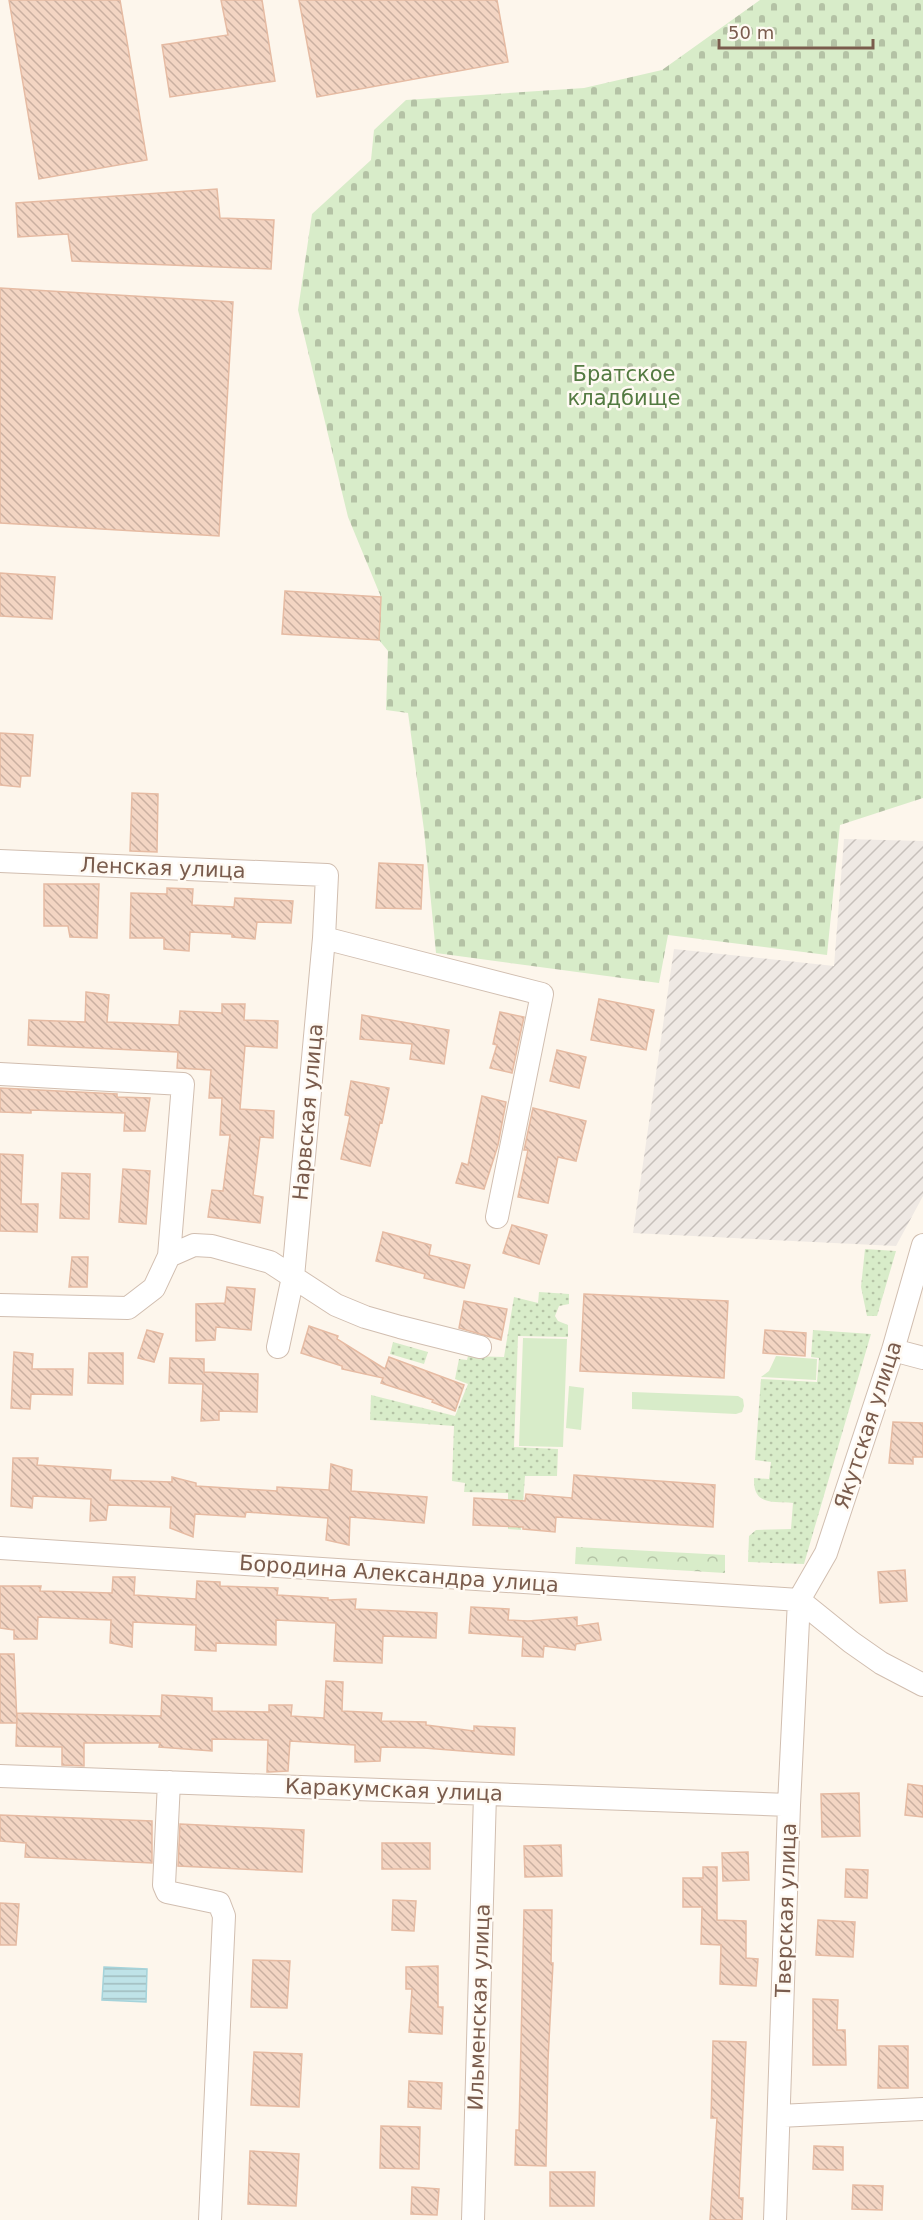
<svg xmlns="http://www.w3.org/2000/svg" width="923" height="2220" viewBox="0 0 923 2220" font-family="'DejaVu Sans',sans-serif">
<defs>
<pattern id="industrial-furrows" width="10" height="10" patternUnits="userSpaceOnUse" patternTransform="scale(1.5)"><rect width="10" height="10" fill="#efe9e4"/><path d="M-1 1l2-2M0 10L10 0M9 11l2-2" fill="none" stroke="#c7c0bb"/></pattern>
<pattern id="grass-dots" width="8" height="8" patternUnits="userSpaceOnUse" patternTransform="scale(1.5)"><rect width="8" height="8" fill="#d8ecc9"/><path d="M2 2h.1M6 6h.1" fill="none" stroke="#b4c2a5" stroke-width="1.8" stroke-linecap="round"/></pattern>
<pattern id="forest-crowns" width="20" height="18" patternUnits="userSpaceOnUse" patternTransform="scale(1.5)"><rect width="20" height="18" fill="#d8ecc9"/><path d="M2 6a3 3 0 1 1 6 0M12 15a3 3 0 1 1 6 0" fill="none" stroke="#b4c2a5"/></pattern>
<pattern id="cemetery-stones" width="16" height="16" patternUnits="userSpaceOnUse" patternTransform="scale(1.5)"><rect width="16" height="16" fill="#d8ecc9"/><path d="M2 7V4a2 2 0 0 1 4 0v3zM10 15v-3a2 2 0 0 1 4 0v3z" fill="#b4c2a5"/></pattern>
<pattern id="water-rules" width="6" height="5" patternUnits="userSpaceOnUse" patternTransform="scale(1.5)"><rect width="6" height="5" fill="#bfe3e8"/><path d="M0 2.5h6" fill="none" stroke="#a0bbbe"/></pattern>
<pattern id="building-back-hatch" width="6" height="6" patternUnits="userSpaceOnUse" patternTransform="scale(1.5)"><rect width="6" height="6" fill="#f3d5c3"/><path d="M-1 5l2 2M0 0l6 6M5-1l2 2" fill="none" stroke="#cab0a1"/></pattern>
</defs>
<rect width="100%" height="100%" fill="#fdf6ec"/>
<path fill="url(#industrial-furrows)" d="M844 839 923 841V1196L896 1246 633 1233 674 949 834 966Z"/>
<path fill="url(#grass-dots)" d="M865 1249 896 1251 877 1316H867L861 1287Z
M539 1292 569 1294V1304L559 1306 555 1316 558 1321 568 1325V1337L518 1336 514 1447 558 1449 557 1476H525L521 1530 508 1529V1493L464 1492 465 1483 452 1481 454 1426 370 1420 371 1395 455 1416 468 1384 455 1379 459 1359 467 1360 468 1356 504 1357 514 1297 538 1303Z
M813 1330 871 1334 804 1564 748 1562 749 1536 756 1530 791 1529 793 1503C772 1501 753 1506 754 1478L769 1479 771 1462 755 1460 761 1379 817 1382 819 1358 811 1357Z
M393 1342 428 1352 424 1364 390 1354Z"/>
<path fill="url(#forest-crowns)" d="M576 1547 725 1555V1573L575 1564Z"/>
<path fill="url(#cemetery-stones)" d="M760 0H923V798L840 825 827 955 668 935 659 983 436 953 424 830 408 713 386 710 388 651 379 640 381 597 348 517 298 310 312 214 371 160 374 130 406 100 584 88 662 70Z"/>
<path fill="#d8ecc9" d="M523 1338 567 1339 563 1447 519 1446Z
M776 1356 817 1359 816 1380 761 1377 769 1371Z
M569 1386 584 1388 581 1430 566 1428Z
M632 1392 738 1396 743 1399 744 1406 742 1412 736 1414 632 1409Z"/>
<path fill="url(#water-rules)" stroke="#a5d3da" stroke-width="1.5" d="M104 1967 147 1969 146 2002 102 2000Z"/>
<path fill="url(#building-back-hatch)" stroke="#e6bba3" stroke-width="1.5" d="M9 0H120L147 160 39 179Z
M221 0H262L275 81 170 97 162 45 228 35Z
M299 0H497L508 62 317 97Z
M217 189 220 218 274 220 271 269 72 261 68 234 18 237 16 203Z
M0 288 233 302 219 536 0 523Z
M0 573 55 577 52 619 0 616Z
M285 591 381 597 379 640 282 634Z
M0 733 33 735 30 776H21L20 787 0 785Z
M132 793 158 794 157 852 130 851Z
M379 863 423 865 421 909 376 908Z
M44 884H99L97 938 70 937 68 926H44Z
M167 888 193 889 192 905 234 907 235 898 293 901 291 923 257 922 255 939 232 937V934L190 932 189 951 164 949V938H130L131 893 167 894Z
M86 992 109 995 107 1022 179 1025 180 1011 222 1013V1004H245L244 1020 278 1021 277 1048 245 1046 240 1109 274 1111 273 1138 260 1137 253 1195 263 1197 260 1223 208 1217 212 1190 223 1191 230 1135H220L222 1098H209L211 1070 177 1068 178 1052 28 1045 29 1020 85 1022Z
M599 999 654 1010 646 1050 591 1040Z
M500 1012 524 1017 512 1073 490 1068 497 1045 493 1044Z
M362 1015 449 1030 444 1064 410 1059 412 1044 360 1039Z
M557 1050 586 1057 579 1088 550 1081Z
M351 1081 389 1088 382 1123 380 1122 370 1166 341 1159 350 1116 345 1115Z
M0 1088 117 1094V1097L150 1098 145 1131H124L125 1113 31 1110V1113L0 1112Z
M482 1096 506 1102 498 1145 484 1189 456 1183 462 1163 468 1165Z
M533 1108 586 1121 576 1161 558 1157 548 1203 518 1197 528 1150H524Z
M0 1154 23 1155 21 1204H38L37 1232 0 1231Z
M123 1169 150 1171 146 1224 119 1222Z
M62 1173 90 1174 89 1219 60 1218Z
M512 1225 547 1235 539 1264 503 1253Z
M383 1232 431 1245 429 1255 470 1265 464 1288 424 1278 425 1274 376 1261Z
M72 1257H88L87 1287H69Z
M227 1287 255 1289 251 1330 216 1327 215 1340 196 1341V1304L225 1303Z
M584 1294 728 1301 724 1378 580 1371Z
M464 1301 507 1309 501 1340 459 1328Z
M309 1326 338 1336 337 1339 385 1369 389 1357 464 1385 455 1411 432 1402 433 1400 381 1383 383 1378 342 1369V1366L301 1353Z
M147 1330 163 1334 154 1362 138 1358Z
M765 1330 806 1333 805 1356 763 1353Z
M14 1352 33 1354 32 1369H73L72 1395 31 1394 30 1409 11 1408Z
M89 1353H123V1384L88 1383Z
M170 1358 204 1359V1374V1372L258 1374 257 1412 219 1411V1420L201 1421 203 1384 169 1383Z
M893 1422 923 1423V1457H913V1464L889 1463Z
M13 1458H38L37 1465 111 1470 110 1480 172 1482V1477L196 1483V1486L277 1491V1487L329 1490 331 1464 352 1470 351 1491 427 1497 424 1523 350 1517 349 1545 326 1540 328 1518 246 1512 245 1517 195 1514 193 1537 170 1528 171 1507 108 1505 106 1520 90 1521 91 1499 33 1496 32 1508 11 1506Z
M574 1475 715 1485 713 1527 556 1517 555 1532 523 1529V1527L473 1525 474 1498 525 1501 526 1494 572 1498Z
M905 1570 907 1601 880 1603 878 1572Z
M113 1577H135L134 1595 196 1599 197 1581 220 1582V1586L278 1588 277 1595 328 1598V1600L356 1599 355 1609 437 1613 436 1638 383 1636 382 1663 334 1661 336 1623 276 1620V1645L216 1643V1651L195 1650 196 1625 133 1622 132 1647 110 1643 111 1620 38 1617 37 1639H14V1630L0 1628V1586H41L40 1591 112 1593Z
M471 1607 509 1609 508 1620 528 1621 577 1617V1626L598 1623 601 1640 576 1644 575 1650 544 1646 543 1657 522 1656 523 1637 469 1633Z
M0 1654H14L17 1723H0Z
M326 1681 343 1682 342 1711 382 1713 381 1721 426 1722V1725L474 1731V1726L515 1728 514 1755 424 1748 381 1747 380 1761 355 1762V1745L290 1741 288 1771 269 1772H267L268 1740 212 1739V1751L159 1747 160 1743H84V1766L62 1765V1747L16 1746 17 1713 161 1716 162 1695 212 1698V1711L269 1712V1705H292L291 1716 324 1718Z
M908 1784 923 1786V1817L905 1815Z
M859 1793 860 1836 822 1837 821 1794Z
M0 1815 152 1821V1863L25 1857 26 1843 0 1841Z
M180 1824 304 1830 302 1872 178 1866Z
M382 1843H430V1869H382Z
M561 1845 562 1876 525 1877 524 1846Z
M748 1852 749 1880 723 1881 722 1853Z
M703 1867H717V1920L746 1921V1958L758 1959 756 1986 720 1984 721 1945 701 1944 702 1907H683V1878H703Z
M846 1869 868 1870 867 1898 845 1897Z
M393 1900 416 1901 414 1931 392 1930Z
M0 1903 19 1904 16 1945H0Z
M524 1910H552L551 1963H553L548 2060 546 2166 515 2165 516 2130H519Z
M818 1920 855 1922 853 1957 816 1955Z
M253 1960 290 1961 287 2008 251 2007Z
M438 1966V2007H443L442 2034 409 2032 412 1989H406V1967Z
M813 1999 838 2000 837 2030H845L846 2065H813Z
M713 2041 746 2042 739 2198H743L742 2220H710L717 2118H711Z
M879 2046H908V2088H878Z
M254 2052 302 2054 299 2107 251 2105Z
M409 2081 442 2083 441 2109 408 2107Z
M381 2126 420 2127 419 2169 380 2168Z
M814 2146 843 2147V2170L813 2169Z
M250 2151 299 2154 296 2206 248 2204Z
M550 2172H595L594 2206H550Z
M853 2185 883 2186 882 2210 852 2209Z
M412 2187 439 2189 437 2215 411 2214Z"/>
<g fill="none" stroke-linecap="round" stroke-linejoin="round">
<g stroke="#d1beb0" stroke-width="24">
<path id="minor" d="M0 861 327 875 324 938 293 1277 278 1347
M324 938 542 994 497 1217
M0 1074 183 1084 169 1256 154 1288 128 1308 0 1305
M169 1256 194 1245 212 1246 270 1262 336 1305 365 1317 400 1327 480 1347
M893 1350 923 1358
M0 1548 799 1600
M799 1600 851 1642 881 1663 923 1685
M0 1776 789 1805
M169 1782 164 1885 167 1892 219 1903 224 1916 210 2220
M779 2116 923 2109
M473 2220 485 1794
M775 2220 789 1805 799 1600 826 1553 893 1350 923 1245"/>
</g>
<use href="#minor" stroke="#fff" stroke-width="22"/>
</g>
<g text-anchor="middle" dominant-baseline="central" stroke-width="5" stroke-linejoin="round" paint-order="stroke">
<g font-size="21" fill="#537a41" stroke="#fffaf3">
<text x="624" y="374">Братское<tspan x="624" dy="24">кладбище</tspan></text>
</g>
<g font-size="21" fill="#7a5c4d" stroke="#fffaf3">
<text transform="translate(163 868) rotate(2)">Ленская улица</text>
<text transform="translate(308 1112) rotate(-85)">Нарвская улица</text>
<text transform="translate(868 1425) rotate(-72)">Якутская улица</text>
<text transform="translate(399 1574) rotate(4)">Бородина Александра улица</text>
<text transform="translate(394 1790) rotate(2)">Каракумская улица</text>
<text transform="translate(786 1910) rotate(-88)">Тверская улица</text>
<text transform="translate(479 2007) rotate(-88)">Ильменская улица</text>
</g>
</g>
<path d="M719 39v9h154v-9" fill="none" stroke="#7a5c4d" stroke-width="3"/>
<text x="728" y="39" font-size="18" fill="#7a5c4d" stroke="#fffaf3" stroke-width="4.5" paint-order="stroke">50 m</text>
</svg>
